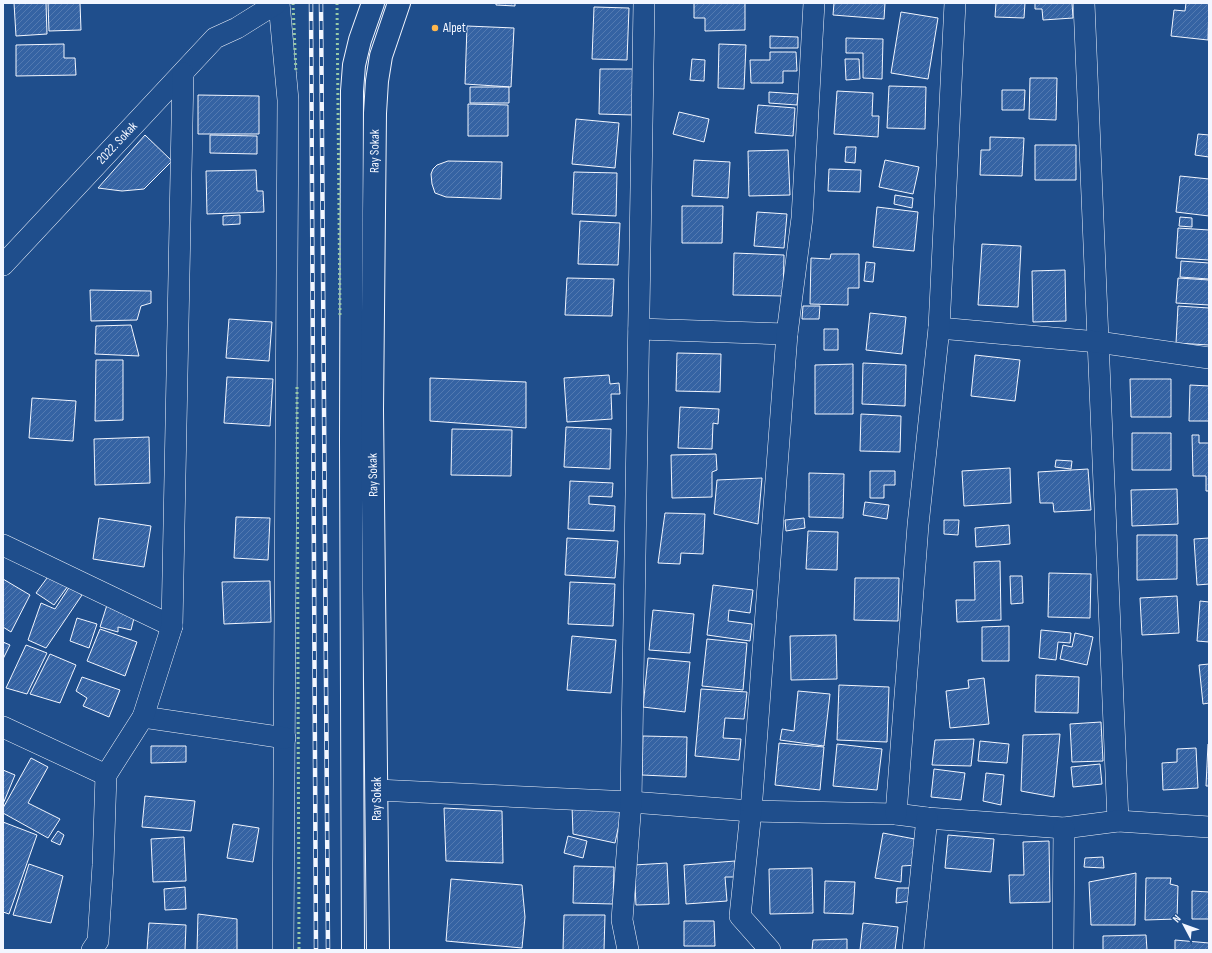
<svg xmlns="http://www.w3.org/2000/svg" width="1212" height="953" viewBox="0 0 1212 953" font-family="'Sofia Sans Condensed',sans-serif">
<defs>
<pattern id="building-hatch" width="6" height="6" patternUnits="userSpaceOnUse"><rect width="6" height="6" fill="#3563a3"/><path d="M-1 1l2-2M0 6l6-6M5 7l2-2" fill="none" stroke="#537ab1"/></pattern>
</defs>
<rect width="100%" height="100%" fill="#1f4e8c"/>
<path fill="url(#building-hatch)" stroke="#f2f6ff" d="M14 3H46L47 34 16 36Z
M48 3H80L81 30 49 31Z
M496 3H515V6L496 5Z
M694 3H745V30L705 31V18H694Z
M834 3H885L884 19 833 15Z
M996 3H1025L1024 18 995 17Z
M1035 3H1072L1073 18 1043 20 1042 9H1035Z
M1186 3H1209L1208 40 1171 36 1174 10 1185 11Z
M594 7 629 8 627 60 592 59Z
M901 12 938 18 928 79 891 73Z
M467 26 514 28 511 87 465 84Z
M770 36 798 37V48H770Z
M846 38 883 39 882 79 863 78V53H846Z
M64 44V58H75L76 75 16 76V45Z
M719 44 746 45 744 89 718 88Z
M770 52H796L797 71H783V83H751L750 60H770Z
M692 59 705 60 704 81 690 80Z
M845 59H859L860 79 846 80Z
M600 69H634L633 115 599 114Z
M1030 78H1057L1056 120 1029 119Z
M889 86 926 87 925 129 887 128Z
M470 87H509V103H470Z
M1002 90H1025L1024 110H1002Z
M837 91 873 93 872 116H879L878 137 834 134Z
M769 92 798 94 797 105 769 103Z
M198 95 259 96V134H198Z
M468 104 508 105V136H468Z
M758 105 795 108 793 136 755 133Z
M679 112 709 119 704 142 673 134Z
M576 119 619 123 615 168 572 164Z
M1198 134 1209 135V157L1195 155Z
M145 135 172 161 144 189 122 191 98 188Z
M210 135 257 136V154L210 153Z
M990 137 1024 138 1022 176 980 175 981 150H990Z
M1035 145H1076V180H1035Z
M846 147H856L855 163 845 162Z
M788 150 790 195 749 196 748 151Z
M694 160 730 162 728 198 692 196Z
M885 160 919 167 913 194 879 187Z
M448 161 502 162 501 199 446 197 435 193 432 184 431 174 433 169 437 165Z
M829 169 861 170 860 192 828 191Z
M256 170 257 191H263L264 212 207 214 206 171Z
M574 172 617 173 616 216 572 214Z
M1180 176 1209 179V216L1176 212Z
M895 195 913 198 912 208 894 204Z
M682 206H723L722 243H682Z
M877 207 918 212 914 251 873 247Z
M757 212 787 214 784 248 754 246Z
M240 215V224L223 225V216Z
M1180 217 1192 218V227L1179 226Z
M580 221 620 223 618 265 578 264Z
M1178 228 1209 230V260L1176 258Z
M982 244 1021 246 1018 307 978 305Z
M734 253 784 255 783 296 733 295Z
M831 254H859V288H848V305L810 304 811 258 830 259Z
M1181 261 1209 263V279L1180 277Z
M866 262 875 263 873 282 864 281Z
M1065 270 1066 321 1033 322 1032 271Z
M567 278 614 279 612 316 565 315Z
M1178 278 1209 280V305L1176 303Z
M90 290 151 291V303L141 306 137 320 91 321Z
M803 306H820L819 319H802Z
M1178 306 1209 308V345L1176 343Z
M870 313 906 317 902 354 866 350Z
M229 319 272 322 269 361 226 358Z
M131 325 139 356 95 354 96 326Z
M824 329H838V350H824Z
M677 353 721 354 720 392 676 391Z
M975 355 1020 360 1015 401 971 396Z
M96 360H123V420L95 421Z
M863 363 906 365 905 406 862 404Z
M853 364V414H815V365Z
M609 375 610 384 619 383 620 394H611L612 419 567 422 564 378Z
M227 377 273 379 270 426 224 423Z
M430 378 526 382V428L430 421Z
M1130 379H1171V417H1131Z
M1190 385 1209 386V421H1189Z
M32 398 76 401 73 441 29 438Z
M680 407 719 409 718 424 713 423 712 449 678 448Z
M861 414 901 416 900 452 860 451Z
M566 427 611 429 610 469 564 467Z
M452 429 512 430 511 476 451 475Z
M1132 433H1171V470H1132Z
M1192 435H1199V443H1209V491H1206V476H1193Z
M149 437 150 483 95 485 94 439Z
M716 454 717 470 712 472V497L672 498 671 455Z
M1056 460 1072 461 1071 469 1055 467Z
M1010 468 1011 503 964 506 962 471Z
M1088 469 1091 510 1054 512 1053 503H1040L1038 472Z
M870 471H895V485H884V498H870Z
M809 473 844 474 843 518 809 517Z
M762 478 758 524 714 514 717 480Z
M570 481 613 483 612 497 589 496V504L615 506 614 531 568 529Z
M1177 489 1178 524 1132 526 1131 490Z
M865 502 889 505 887 519 863 515Z
M665 513 705 514 703 554 681 553 680 564 658 563Z
M236 517 270 518 268 560 234 558Z
M99 518 151 526 144 567 93 559Z
M804 518 805 528 786 531 785 520Z
M944 520H959L958 535 944 534Z
M1009 525 1010 544 976 547 975 528Z
M808 531 838 532 837 570 806 569Z
M1137 535H1177V579L1137 580Z
M567 538 618 541 615 578 565 575Z
M1209 538V584L1197 585 1194 539Z
M1000 561 1001 620 957 622 956 600H975L974 562Z
M1049 573 1091 574 1090 618 1048 617Z
M50 574 68 586 54 605 36 593Z
M1010 576H1022L1023 603 1011 604Z
M855 578H899L898 621 854 620Z
M3 579 30 595 11 632 3 627Z
M270 581 271 622 224 624 222 582Z
M570 582 615 584 613 626 568 624Z
M713 585 753 590 750 613 729 610 728 621 752 624 750 641 707 635Z
M70 586 82 595 46 648 28 640 41 603 55 609Z
M1177 596 1179 633 1142 635 1140 598Z
M1200 601 1209 602V642L1197 641Z
M107 605 135 614 131 630 118 627V632L100 627Z
M653 610 694 614 690 653 649 650Z
M77 618 97 624 89 648 70 641Z
M1009 626V661H982V627Z
M100 629 137 642 125 676 87 661Z
M1041 630 1071 633 1070 643 1058 642 1056 660 1039 658Z
M1075 633 1093 637 1087 665 1060 659 1063 645 1072 647Z
M836 635 837 679 791 680 790 636Z
M572 636 616 640 611 693 567 690Z
M707 639 747 643 743 690 702 686Z
M3 642 10 645 3 659Z
M26 645 47 653 27 694 6 688Z
M50 654 76 665 60 703 30 694Z
M648 658 690 662 685 712 643 707Z
M1209 664V703L1203 704 1199 665Z
M1036 675 1079 677 1078 713 1035 712Z
M82 677 120 690 109 717 83 706 87 698 76 691Z
M984 678 989 724 950 728 946 691 969 688 968 680Z
M839 685 889 687 887 742 837 740Z
M701 689 747 692 744 719 725 718 723 738 741 739 739 760 695 756Z
M798 691 830 694 824 746 780 740 782 729 794 731Z
M1101 722 1103 761 1072 762 1070 724Z
M1060 734 1054 797 1021 791 1023 735Z
M643 736 687 737 686 777 642 775Z
M974 739 971 766 932 765 935 740Z
M980 741 1009 744 1007 763 978 761Z
M779 743 824 747 820 790 775 785Z
M837 744 882 749 877 790 833 786Z
M1208 744H1209V786H1206Z
M151 746H186V762L151 763Z
M1196 748 1198 788 1163 790 1162 763 1177 762V749Z
M31 758 48 767 28 803 60 819 48 838 3 813V808Z
M1100 764 1102 784 1073 787 1071 767Z
M934 769 965 773 961 800 931 797Z
M3 770 15 775 3 804Z
M986 773 1004 775 1001 805 983 801Z
M145 796 195 801 191 831 142 827Z
M572 806 622 810 615 843 573 834Z
M444 808 502 811 503 863 446 861Z
M3 822 37 835 9 914 3 912Z
M233 824 259 828 253 862 227 858Z
M58 831 64 835 60 845 51 841Z
M883 833 920 840 917 865 902 866 901 882 875 878Z
M948 835 994 839 991 872 945 868Z
M568 836 587 841 583 858 564 853Z
M184 837 186 881 153 882 151 839Z
M1049 841 1050 902 1010 903 1009 875H1024L1023 842Z
M1103 857 1104 868 1084 867 1085 858Z
M735 861 736 877H725L727 901 686 904 684 865Z
M667 863 669 904 636 905 634 865Z
M29 864 63 876 51 923 13 915Z
M574 866 614 867 613 904 573 903Z
M812 868 813 913 770 914 769 869Z
M1209 872V919H1192V891L1209 892Z
M1136 873 1135 925H1091L1089 882Z
M1146 878H1171L1170 884 1178 886 1177 919 1145 920Z
M451 879 522 885 525 917 522 948 446 941Z
M825 881 855 882 853 914 824 913Z
M185 887 186 909 165 910 164 889Z
M897 888H911V901L896 903Z
M198 914 237 919V950H197Z
M564 915H605L604 950H563Z
M684 921H714L715 946H684Z
M149 923 186 925 185 950H147Z
M863 923 898 927 895 950H860Z
M1146 935 1147 950H1103V936Z
M847 939V950H812L813 940Z
M1175 940 1209 943V950H1175Z"/>
<g fill="none" stroke-linecap="round" stroke-linejoin="round">
<g stroke="#f2f6ff" stroke-width="22">
<g id="minor">
<path d="M279 3 288 100 283 950"/>
<path d="M1084 3 1118 821"/>
<path id="s1" d="M3 265 215 38 237 28 277 3"/>
<path d="M939 328 1098 342 1209 358"/>
<path d="M639 329 787 334"/>
<path d="M3 545 172 626"/>
<path d="M143 717 285 738"/>
<path d="M3 727 106 775"/>
<path d="M377 790 631 802 751 811 896 814 927 818 1064 828 1118 821 1209 827"/>
<path d="M896 814 918 525 939 328 955 3"/>
<path d="M92 950 98 941 103 865 106 775 143 717 172 626 183 73"/>
<path d="M628 950 622 920 631 802 644 3"/>
<path d="M770 950 740 916 751 811 787 334 802 218 814 3"/>
<path d="M913 950 927 818"/>
<path d="M1063 950 1064 828"/>
</g>
</g>
<g stroke="#f2f6ff" stroke-width="24">
<g id="tertiary">
<path d="M353 950 351 441 352 91 354 65 360 40 373 3"/>
<path id="s2" d="M378 950 372 410 375 113 377 81 381 56 399 3"/>
</g>
</g>
<use href="#minor" stroke="#1f4e8c" stroke-width="21"/>
<use href="#tertiary" stroke="#1f4e8c" stroke-width="22"/>
<g stroke="#f2f6ff" stroke-width="4.5">
<path id="rail" d="M311 3 316 950
M321 3 328 950"/>
</g>
<use href="#rail" stroke="#1f4e8c" stroke-width="3" stroke-dasharray="9" stroke-linecap="butt"/>
<path stroke="#97c8a6" stroke-width="3" stroke-dasharray="2 3" stroke-linecap="butt" d="M293 3 296 73
M337 3 340 318
M297 387 299 950"/>
</g>
<circle fill="#ffb74d" stroke="#1f4e8c" stroke-width="1.5" cx="435" cy="28" r="4"/>
<g text-anchor="middle" dominant-baseline="central" stroke-width="3" stroke-linejoin="round" paint-order="stroke">
<g font-size="13" fill="#f2f6ff" stroke="#1f4e8c" text-anchor="start">
<text x="443" y="28">Alpet</text>
</g>
<g font-size="13" fill="#f2f6ff" stroke="#1f4e8c">
<text stroke="none"><textPath href="#s1" startOffset="167">2022. Sokak</textPath></text>
<text stroke="none"><textPath href="#s2" startOffset="799">Ray Sokak</textPath></text>
<text transform="translate(373 475) rotate(-91)">Ray Sokak</text>
<text transform="translate(377 799) rotate(-90)">Ray Sokak</text>
</g>
</g>
<rect width="1212" height="953" fill="none" stroke="#f2f6ff" stroke-width="8"/>
<g transform="translate(1184 925) rotate(311)" stroke="#1f4e8c" stroke-width="3" paint-order="stroke">
<path d="M0-3L7 15L0 10L-7 15Z" fill="#f2f6ff"/>
<text y="-6" font-size="11" font-weight="bold" text-anchor="middle" fill="#f2f6ff">N</text>
</g>
</svg>
